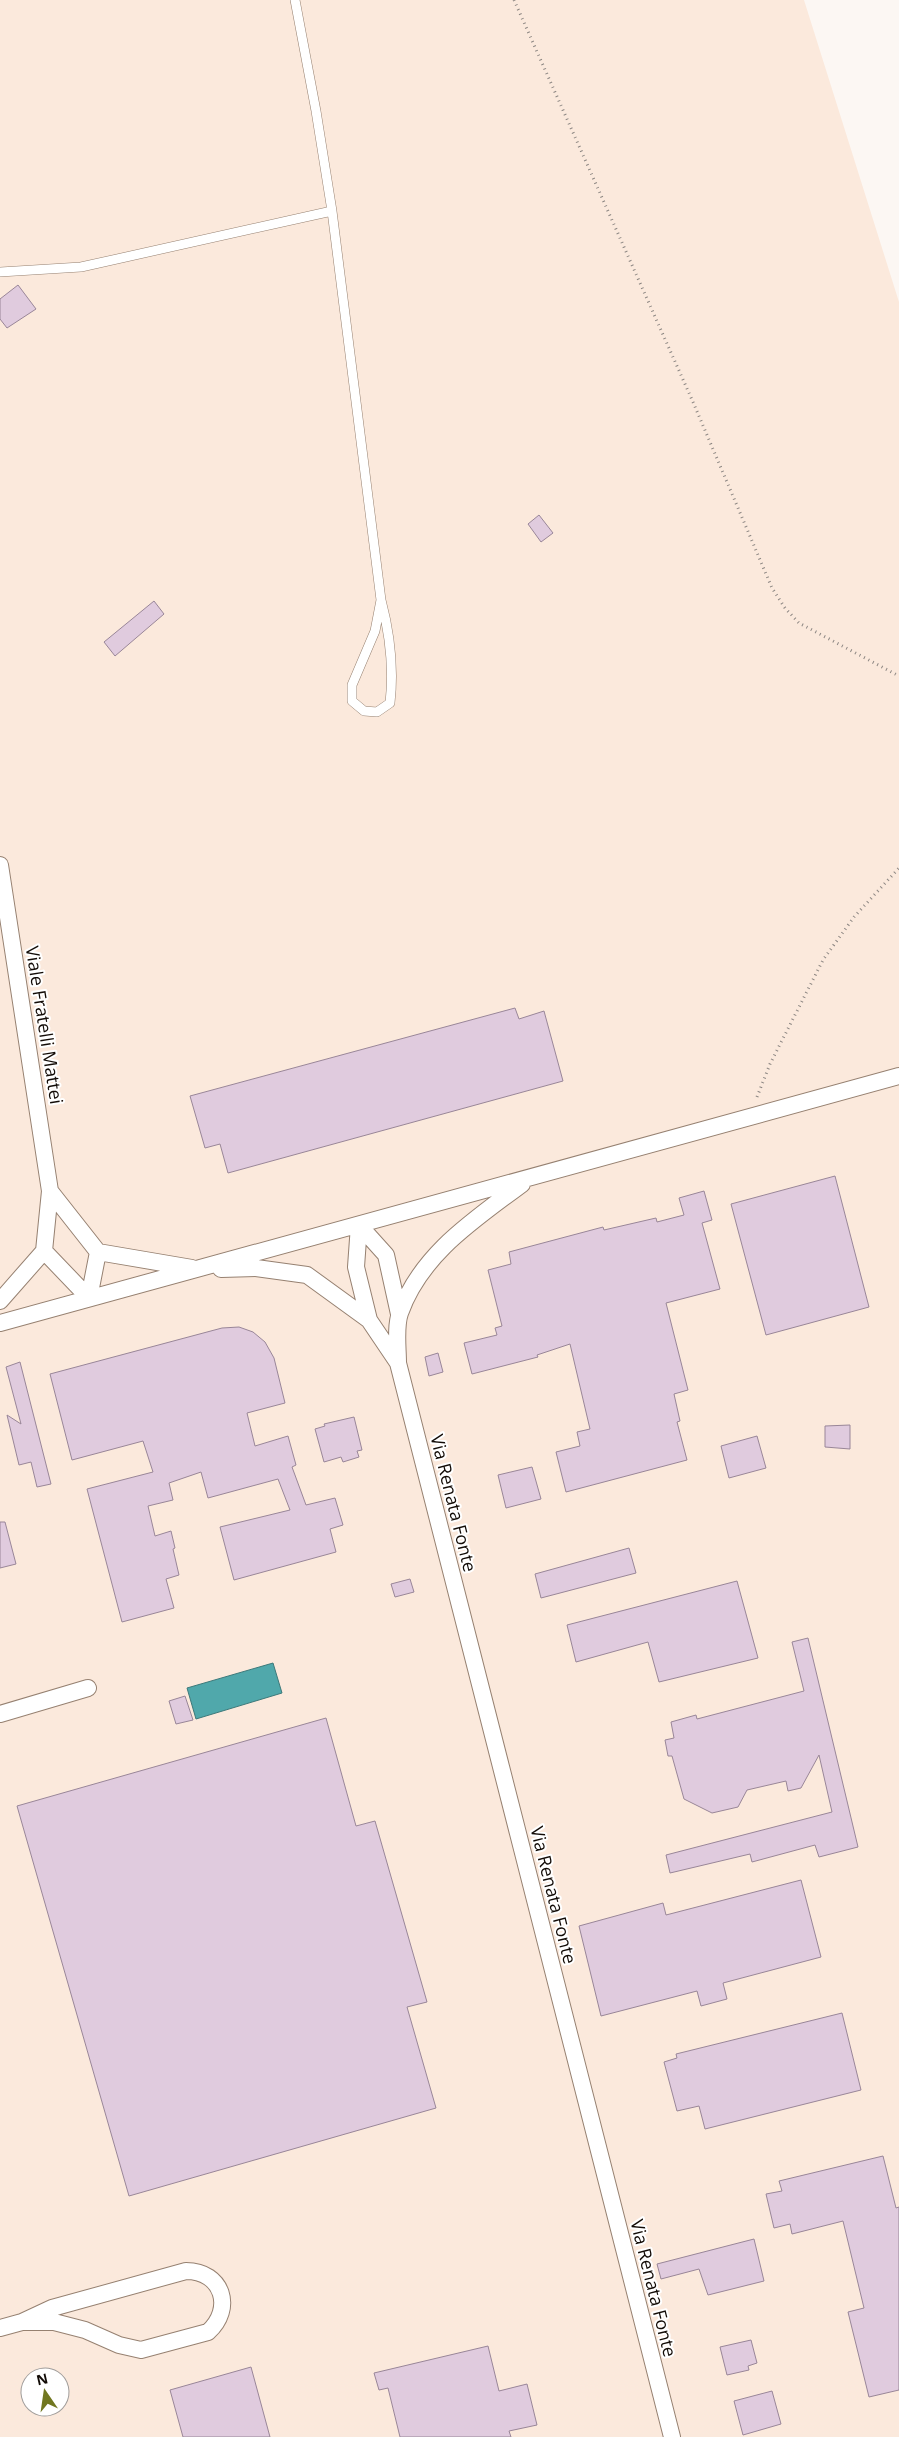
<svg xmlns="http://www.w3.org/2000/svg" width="899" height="2437" viewBox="0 0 899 2437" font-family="'Open Sans',sans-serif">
<rect width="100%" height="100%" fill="#fcf7f3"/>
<path fill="#fbe9dc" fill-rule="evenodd" d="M0 0H804L899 302V2437H0ZM30 2377H60V2407H30Z"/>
<path fill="#50a8ab" stroke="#3d797a" d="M273 1663 282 1693 196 1719 187 1688Z"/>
<path fill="#e0cbde" stroke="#998698" d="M18 285 36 309 7 328 0 319V299Z
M539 515 553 533 541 542 528 524Z
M154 601 164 614 115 656 104 642Z
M515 1008 519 1019 544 1011 563 1081 228 1173 220 1144 205 1148 190 1096Z
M835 1176 869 1307 766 1335 731 1204Z
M704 1191 712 1220 702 1223 720 1289 666 1303 688 1390 674 1394 680 1421 677 1422 687 1460 566 1492 556 1452 580 1446 577 1432 590 1429 570 1344 537 1355 538 1357 472 1374 464 1343 497 1335 495 1328 502 1326 488 1270 511 1264 509 1252 603 1227 604 1230 656 1218 657 1222 684 1215 679 1198Z
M239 1327 253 1332 265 1342 274 1358 285 1403 247 1413 255 1446 288 1436 296 1465 292 1467 306 1505 335 1498 343 1525 330 1529 336 1552 234 1580 220 1527 290 1510 278 1479 208 1498 201 1472 169 1483 173 1500 148 1506 155 1536 171 1531 175 1548 173 1549 179 1575 166 1579 174 1608 122 1622 87 1489 153 1472 143 1441 72 1460 50 1374 222 1328Z
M438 1353 443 1372 429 1376 425 1357Z
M20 1362 51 1484 37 1487 31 1462 19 1465 7 1415 21 1424 6 1367Z
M354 1417 362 1450 357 1451 359 1457 343 1462 341 1457 324 1462 315 1429 325 1426 324 1424Z
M850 1425V1449L825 1447V1426Z
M757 1436 766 1468 729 1478 721 1446Z
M532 1467 541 1499 506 1508 498 1475Z
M0 1522H5L16 1564 0 1568Z
M629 1548 636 1573 541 1598 535 1574Z
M410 1579 414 1592 395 1597 391 1584Z
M737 1581 758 1658 659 1682 648 1642 576 1662 567 1625Z
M808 1638 858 1847 819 1857 815 1845 752 1862 750 1854 670 1873 666 1855 832 1812 819 1755 801 1788 788 1791 786 1781 747 1790 738 1807 712 1813 684 1799 672 1756H668L665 1740 674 1738 671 1722 696 1715 697 1719 804 1691 792 1642Z
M185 1696 193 1720 176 1724 169 1701Z
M326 1718 356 1826 375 1821 427 2002 407 2007 436 2108 129 2196 17 1806Z
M801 1880 821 1957 723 1983 727 1999 701 2006 697 1991 601 2016 579 1926 663 1903 666 1915Z
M842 2013 861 2090 705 2129 699 2106 677 2111 664 2062 677 2058 676 2054Z
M883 2156 896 2208 899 2207V2390L869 2397 848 2312 864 2308 843 2221 792 2234 790 2224 774 2228 766 2194 782 2191 779 2181Z
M754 2239 764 2281 708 2295 699 2269 661 2279 657 2264Z
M751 2340 757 2363 748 2366 749 2370 727 2375 720 2347Z
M488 2346 499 2391 527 2384 537 2425 509 2431 511 2437H400L388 2388 379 2390 374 2373Z
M251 2367 270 2437H183L170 2390Z
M772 2391 781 2424 743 2435 734 2401Z"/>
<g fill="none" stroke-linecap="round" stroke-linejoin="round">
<g stroke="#968171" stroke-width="10">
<path id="lane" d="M295 0 316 111 332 211 381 600C390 634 394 668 390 703L377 712 364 711 352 701V685L375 631 381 600
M0 272 81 267 332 211"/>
</g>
<g stroke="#968171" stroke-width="18">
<path id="street" d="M0 865 50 1191
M44 1251 89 1298
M221 1269 256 1268 307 1275 369 1320 398 1363C398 1348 395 1327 400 1313 421 1254 474 1220 522 1184
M89 1298 98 1252
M0 1301 44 1251 50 1191 98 1252 192 1268
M369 1320 356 1267 359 1225 386 1255 399 1314
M0 1323 899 1076
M398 1363 672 2437
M0 1714 88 1688
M0 2328 22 2322 52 2308 186 2271C223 2271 234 2309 208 2332L141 2350 119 2345 85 2330 54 2322H22"/>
</g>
<path stroke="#8d8783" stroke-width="3" stroke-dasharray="1 4" stroke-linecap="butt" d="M514 0 693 402 772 588 785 608 799 623 899 676
M757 1097 770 1064 823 960 854 917 899 868"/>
<use href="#lane" stroke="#fff" stroke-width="9"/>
<use href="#street" stroke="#fff" stroke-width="16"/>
</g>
<g text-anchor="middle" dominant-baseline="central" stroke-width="4" stroke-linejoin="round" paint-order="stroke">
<g font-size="18" fill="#120b06" stroke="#fff">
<text transform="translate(45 1025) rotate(81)">Viale Fratelli Mattei</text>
<text transform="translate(454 1503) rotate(76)">Via Renata Fonte</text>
<text transform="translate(554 1895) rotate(76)">Via Renata Fonte</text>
<text transform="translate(654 2288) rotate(76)">Via Renata Fonte</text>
</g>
</g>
<g transform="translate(45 2392) rotate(347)"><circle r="24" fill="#ffffff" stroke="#a09d9b"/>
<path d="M0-4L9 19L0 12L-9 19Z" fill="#717720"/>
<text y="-8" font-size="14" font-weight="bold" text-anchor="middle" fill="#120b06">N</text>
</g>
</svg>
